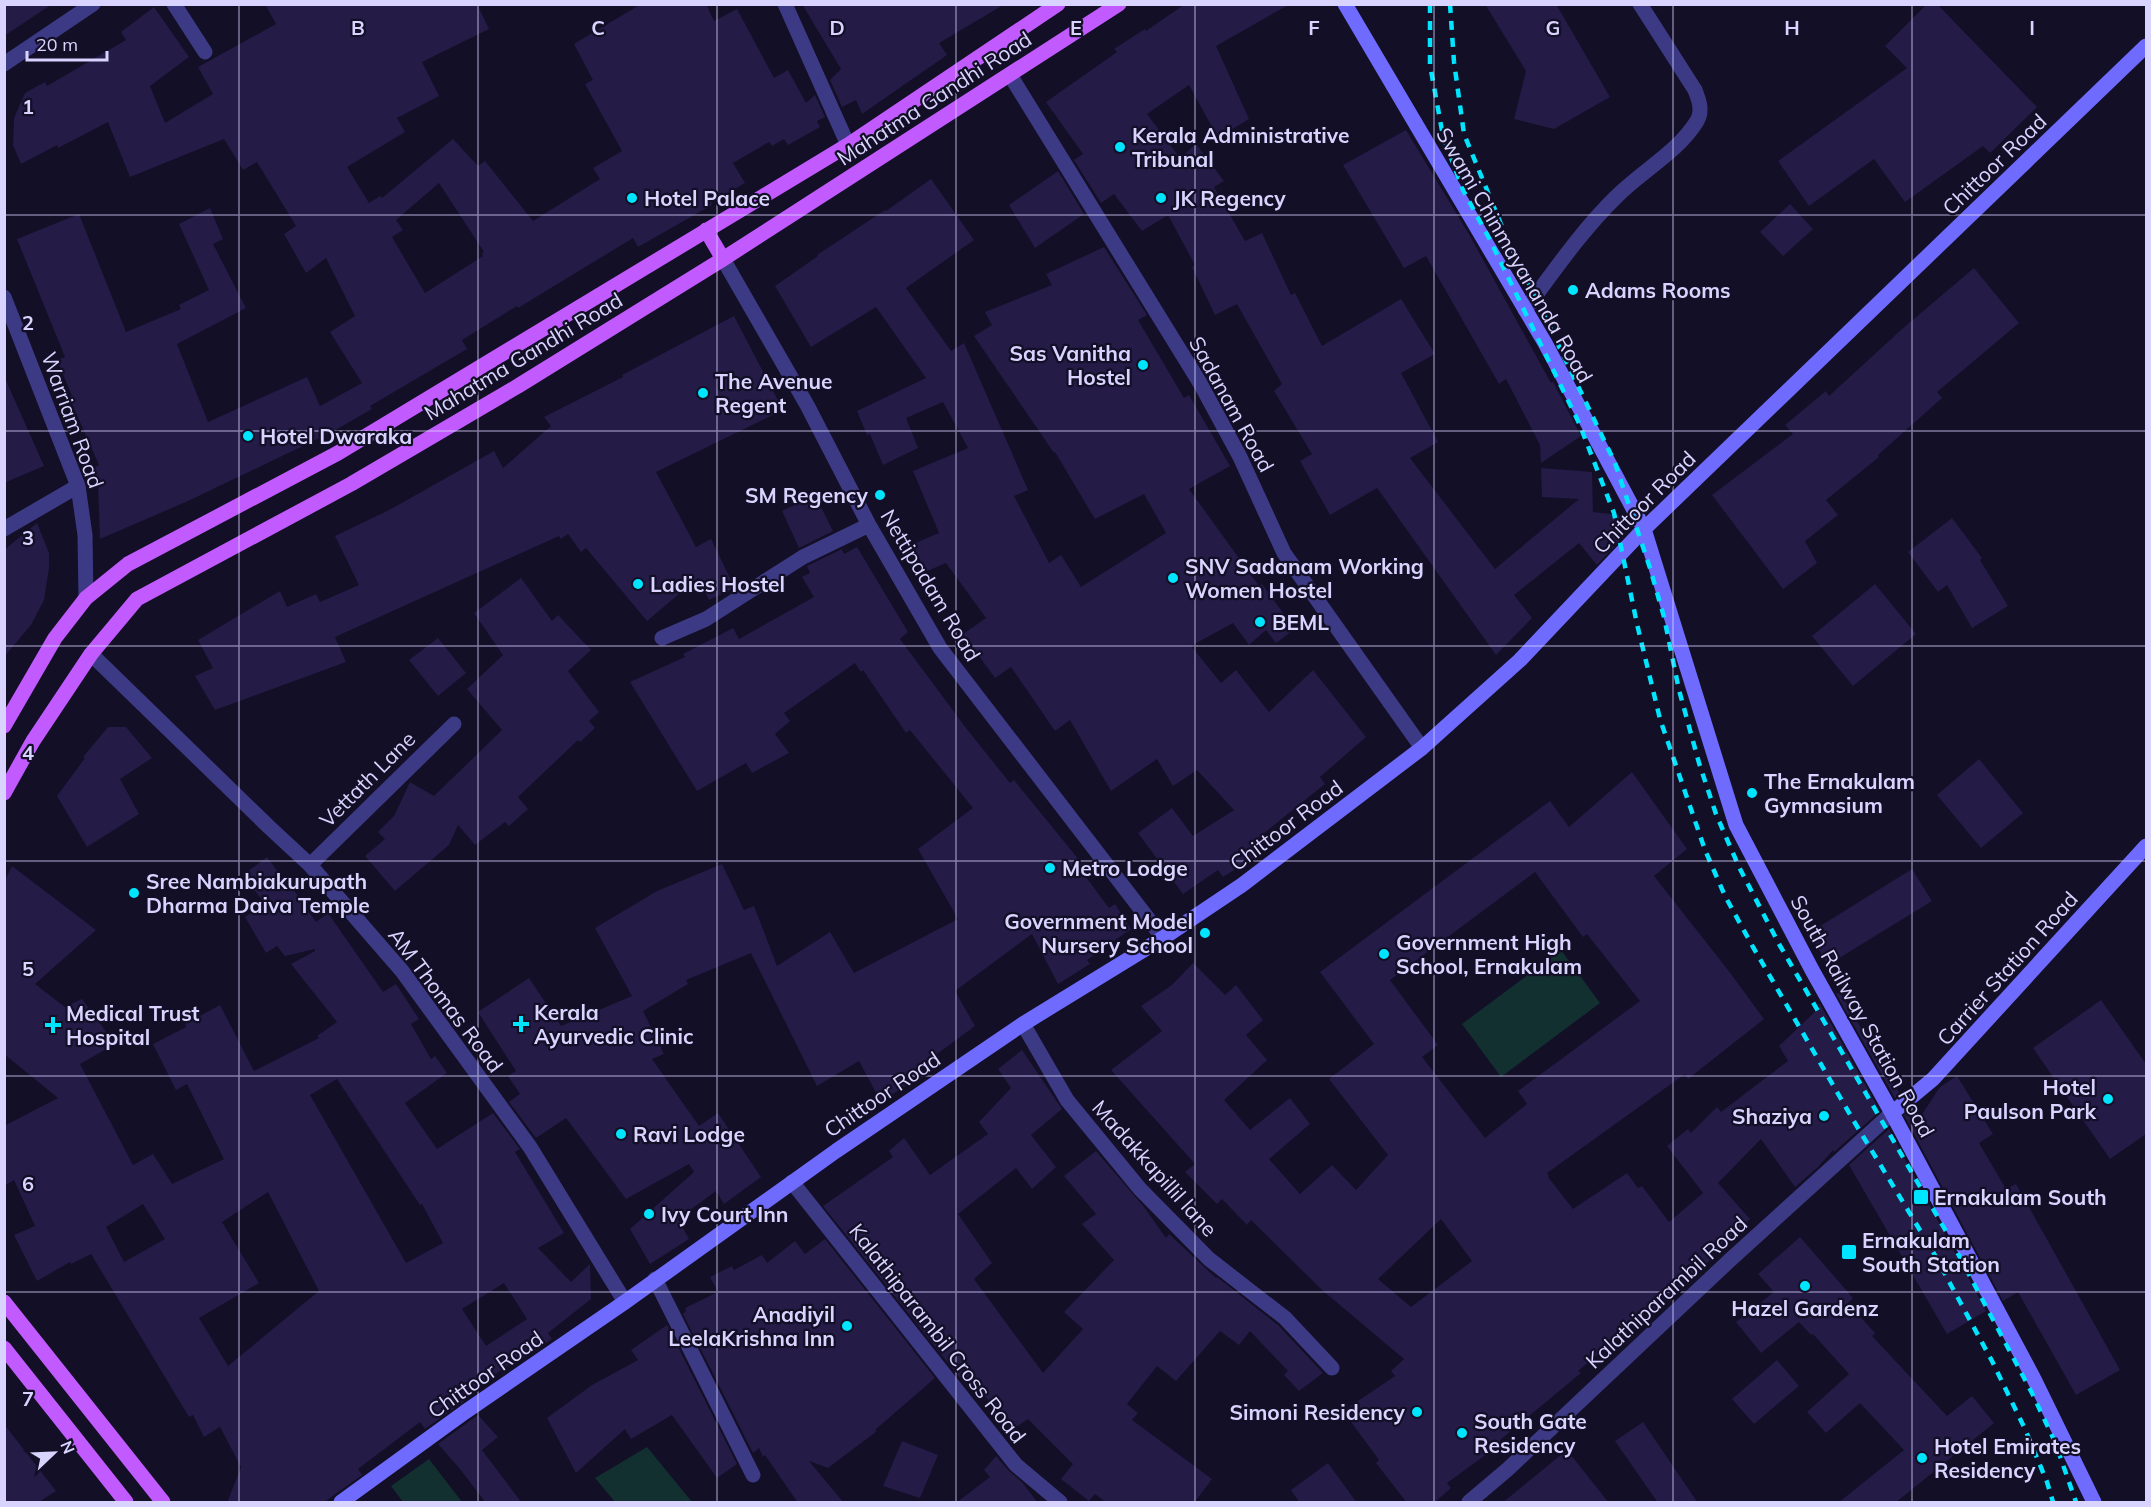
<svg xmlns="http://www.w3.org/2000/svg" width="2151" height="1507" viewBox="0 0 2151 1507" font-family="Mulish,sans-serif">
<rect width="100%" height="100%" fill="#130f26"/>
<path fill="#12302f" d="M1561 950 1600 1003 1501 1077 1462 1024Z
M647 1447 692 1502H615L595 1478Z
M429 1459 462 1502H403L391 1486Z"/>
<path fill="#241b47" fill-rule="evenodd" d="M4 4H52L4 36Z
M265 4H477L489 29 422 62 439 96 397 118 405 132 347 167 369 203 380 196 382 198 453 139 478 166 485 161 533 221 600 179 593 168 622 151 585 84 593 80 574 44 641 4H706L714 21 737 9 774 78 788 70 806 103 815 95 825 117 817 121 820 127 788 145 784 139 772 146 769 142 733 163 745 183 711 203 712 205 638 247 633 238 518 308 517 306 462 340 467 349 370 406 372 409 332 432 188 501 100 539 98 484 91 469 99 465 69 397 72 396 57 360 65 357 17 239 79 214 126 332 181 309 179 305 209 290 179 224 210 208 223 239 213 244 246 308 177 344 208 422 307 377 320 406 362 383 330 332 355 316 326 258 306 273 284 234 296 226 257 162 243 170 224 139 130 177 108 122 58 148 57 145 21 164 13 145 14 118 25 93 45 82 47 86 126 40 121 32 154 7 189 57 150 86 165 123 213 94 198 67 276 24ZM439 183 484 252 482 253 483 256 425 293 392 237 403 230 396 220Z
M802 4H1005L939 43 947 55 862 114 856 100 842 107 830 80 841 69Z
M1185 4H1290L1216 46 1249 119 1218 138 1189 85 1147 114 1180 158 1196 144 1224 181 1214 187 1245 241 1262 233 1291 295 1295 293 1322 346 1401 299 1435 354 1401 373 1438 442 1410 458 1495 569 1579 499 1542 497 1541 468 1592 472 1593 512 1619 515 1624 536 1597 565 1579 543 1514 595 1532 618 1496 655 1377 488 1330 515 1300 461 1312 454 1274 391 1282 384 1237 304 1215 315 1192 267 1195 265 1168 215 1142 231 1114 194 1101 203 1074 160 1083 154 1046 102 1117 52 1114 49 1145 29 1146 31Z
M1485 4H1556L1610 97 1554 129 1514 119 1526 71Z
M1927 4H1937L2037 107 1990 153 1983 146 1905 202 1874 159 1809 206 1778 161 1907 68 1885 46Z
M1406 130 1470 236 1551 383 1553 382 1581 436 1541 463 1540 445 1506 379 1499 384 1426 256 1404 268 1343 165Z
M1058 171 1084 214 1035 248 1009 205Z
M931 179 974 240 906 288 951 351 964 343 1028 490 1014 496 1049 563 1061 555 1081 587 1166 533 1144 494 1095 519 1055 452 1054 453 974 336 992 325 985 312 1052 285 1046 274 1104 247 1147 315 1138 320 1184 398 1189 395 1230 466 1189 489 1259 586 1262 584 1295 629 1276 643 1266 630 1249 645 1233 623 1191 646 1221 683 1236 670 1269 712 1313 670 1366 737 1320 777 1325 784 1253 842 1261 853 1223 877 1218 870 1183 894 1138 833 1172 808 1193 836 1234 810 1197 770 1173 786 1157 759 1111 791 1070 720 1055 731 1011 667 995 678 963 634 986 618 946 563 925 572 913 544 939 533 913 471 968 448 943 402 906 418 918 448 883 465 870 434 867 435 857 411 926 378 876 307 811 347 775 286 818 256 817 255 885 210 886 211Z
M1790 204 1813 229 1783 256 1760 232Z
M1974 268 2019 323 1937 392 1942 398 1878 455 1879 457 1826 500 1838 515 1805 541 1817 563 1783 589 1712 495 1793 434 1785 425 1826 391 1829 396 1902 329Z
M734 316 783 410 656 472 696 547 711 539 735 588 709 600 698 578 647 621 586 548 581 552 568 534 561 539 559 536 335 637 346 662 215 710 195 676 213 668 198 640 280 591 287 607 316 594 320 602 359 585 335 536 391 509 494 451 503 468 551 426 544 417 623 377 622 375Z
M4 376 44 466 4 483Z
M815 495 833 531 799 548 782 511Z
M1952 518 1982 558 1980 560 2008 606 1972 628 1947 585 1938 592 1908 552Z
M37 523 49 553V568L44 600 31 625 4 657V550Z
M857 547 908 632 900 639 966 728 1010 783 1014 780 1084 866 1080 869 1109 908 1115 904 1131 929 1087 960 1090 964 1058 984 1032 934 955 991 975 1026 937 1054 939 1057 916 1072 918 1077 881 1102 859 1061 817 1086 751 953 686 980 688 984 643 1011 664 1054 652 1059 699 1126 718 1113 761 1177 724 1204 716 1191 678 1219 689 1239 650 1264 630 1229 694 1172 689 1164 626 1199 566 1118 536 1138 509 1102 520 1094 508 1076 516 1071 478 1012 529 978 561 1026 632 996 595 928 657 891 722 864 744 910 754 906 777 966 830 932 854 973 958 919 918 849 973 808 910 730 906 733 863 670 861 672 855 663 784 713 790 721 775 734 789 753 752 773 746 763 697 791 630 682 685 657 683 654 733 628 739 639 814 597 802 577 810 573 807 566 842 549 844 554Z
M521 578 552 621 558 615 591 650 568 671 599 712 589 721 595 728 580 742 578 740 518 797 528 809 509 826 505 822 475 845 458 825 449 845 395 891 365 856 385 839 378 832 394 816 410 782 434 796 502 730 467 689 503 655 474 613Z
M1875 584 1916 634 1853 686 1812 636Z
M438 638 466 673 438 696 409 660Z
M108 727H126L152 758 120 779 139 814 87 847 57 796 85 758 83 757Z
M1979 759 2023 813 1981 848 1937 795Z
M1632 772 1687 849 1654 876 1728 970 1764 1019 1688 1079 1685 1074 1547 1173 1549 1176 1548 1177 1573 1209 1627 1173 1638 1188 1642 1186 1669 1222 1703 1193 1667 1146 1688 1129 1691 1133 1717 1107 1721 1112 1788 1061 1779 1046 1820 1007 1818 1004H1820L1880 1111 1834 1152 1833 1150 1818 1167 1795 1187 1761 1139 1718 1183 1750 1219 1712 1253 1715 1256 1649 1315 1645 1311 1614 1337 1616 1339 1578 1371 1581 1373 1500 1440 1502 1443 1447 1483 1451 1488 1434 1503H1407L1376 1463 1379 1460 1343 1411 1395 1376 1391 1371 1404 1359 1322 1290 1251 1220 1247 1225 1222 1199 1217 1204 1185 1172 1195 1164 1111 1070 1162 1031 1141 1006 1172 985 1193 963 1225 995 1236 985 1263 1020 1246 1035 1267 1060 1224 1100 1250 1130 1290 1098 1310 1124 1269 1159 1300 1194 1332 1165 1356 1190 1388 1155 1329 1079 1374 1044 1320 972 1550 801 1569 827ZM1535 872 1583 937 1587 934 1640 1001 1518 1091 1527 1104 1485 1138 1422 1057 1438 1045 1390 980ZM1441 1219 1472 1261 1411 1307 1378 1279Z
M267 857 289 887 291 886 316 922 328 913 383 992 396 984 419 1019 411 1024 431 1059 435 1056 447 1073 405 1103 437 1149 493 1113 520 1149 515 1152 564 1233 538 1248 571 1282 590 1264 591 1299 548 1333 552 1339 519 1361 518 1358 463 1397 466 1400 425 1429 420 1422 358 1469 362 1475 323 1503H227L241 1467 220 1427 204 1437 193 1415 189 1417 91 1254 71 1264 70 1262 37 1281 14 1235 35 1226 14 1180 4 1186V1126L58 1098 4 1054V882L12 866 96 930 35 984 65 1007 82 999 115 1044 80 1064 133 1165 153 1154 172 1184 224 1159 187 1084 176 1090 153 1044 186 1027 185 1024 220 1005 254 1071 319 1038 317 1036 337 1022 291 964 315 951V949L285 956 277 946 266 953 245 917 265 904 243 875ZM337 1079 420 1205 422 1204 443 1243 406 1263 310 1095ZM268 1192 319 1291 228 1366 199 1318 259 1283 222 1222ZM143 1204 165 1239 124 1262 106 1227ZM504 1283 527 1319 486 1346 462 1309Z
M1912 869 1932 901 1828 965 1809 933Z
M1840 992 1900 1094 1895 1098 1836 994Z
M2101 1000 2146 1064V1134L2110 1159 2033 1048Z
M1022 1050 1062 1109 1031 1135 1056 1167 1032 1189 1016 1168 958 1214 992 1263 974 1279 1043 1373 1083 1329 1064 1312 1114 1260 1082 1224 1096 1214 1064 1176 1096 1151 1144 1207 1166 1238 1169 1234 1216 1278 1217 1277 1278 1325 1323 1373 1299 1391 1284 1375 1288 1371 1250 1331 1239 1345 1220 1331 1176 1381 1157 1366 1127 1404 1138 1413 1132 1420 1212 1479 1194 1503H1107L1095 1494 1089 1501 1061 1479 1073 1464 1028 1419 1012 1430 971 1378 964 1383 823 1206 893 1157 889 1151 904 1138 930 1175 988 1134 979 1122 1011 1088 998 1069Z
M1957 1076 1993 1134 1979 1143 2006 1189 2016 1184 2120 1370 2076 1395 2018 1292 2003 1301 1904 1115 1910 1111 1917 1122 1940 1087Z
M1889 1129 1986 1311 1947 1334 1849 1165Z
M1800 1237 1853 1298 1848 1303 1875 1333 1872 1336 1947 1416 1972 1396 1994 1423 1895 1503H1838L1904 1450 1860 1403 1826 1433 1807 1412 1849 1374 1813 1334 1811 1335 1799 1322 1761 1353 1736 1322 1774 1292 1758 1274Z
M825 1239 935 1378 875 1430 877 1431 828 1468 809 1461 844 1503H798L765 1455 763 1457 759 1448 753 1453 683 1314 686 1311 685 1308 718 1292 710 1277 732 1266 734 1270 762 1255 767 1263 795 1241 805 1254Z
M667 1325 737 1464 717 1478 672 1415 631 1439 625 1429 576 1473 547 1418 592 1385 638 1360 631 1350Z
M1777 1360 1799 1386 1754 1424 1732 1399Z
M478 1415 498 1437 482 1450 522 1503H486L460 1469 438 1444Z
M1643 1422 1698 1503H1658L1615 1441Z
M4 1424 56 1491 37 1503H4Z
M902 1441 938 1455 920 1498 883 1486Z
M1567 1450 1609 1503H1502Z
M996 1456 1009 1471 1022 1482 1038 1503H956L990 1477 984 1470Z
M1328 1463 1357 1503H1300L1291 1490Z"/>
<g fill="none" stroke-linecap="round" stroke-linejoin="round">
<path stroke="#3d3a85" stroke-width="15" d="M174 4 205 52
M785 4 848 145
M4 64 93 4
M1010 75 1200 383 1240 457 1284 553 1422 748
M723 259 807 405 869 525 940 648 1163 938
M4 297 78 486 85 535 86 598
M1525 310C1554 271 1582 230 1617 196 1643 170 1678 152 1697 121 1703 111 1699 100 1695 90L1640 4
M4 529 78 486
M662 638 706 619 803 557 869 525
M91 654 269 827 310 865 402 971 530 1147 625 1302
M310 865 454 724
M1023 1024 1067 1100 1140 1189 1209 1259 1285 1318 1332 1368
M792 1182 1016 1465 1060 1502
M655 1279 753 1475
M1469 1502 1508 1469 1730 1260 1892 1113"/>
<path stroke="#6f6bff" stroke-width="15" d="M1345 4 1545 343 1644 529 1736 825 1812 970 1892 1113 2034 1379 2094 1502
M1892 1113 1933 1079 2146 846
M341 1502 465 1412 625 1302 836 1151 1023 1024 1163 938 1242 885 1422 748 1520 660 1644 529 2146 46"/>
<path stroke="#c25bff" stroke-width="15" d="M706 230 723 259
M4 726 55 638 86 598 128 564 338 453 848 145 1058 4
M4 793 33 741 91 654 137 599 351 484 518 386 723 259 1119 4
M4 1302 163 1502
M4 1348 126 1502"/>
<path stroke="#00e5ff" stroke-width="4.5" stroke-dasharray="9 8" stroke-linecap="butt" d="M1430 4V65L1443 136 1463 190 1490 240 1579 423 1614 513 1637 624 1660 719 1705 850 1725 896 1753 947 1855 1123 1932 1250 1992 1361 2025 1429 2047 1482 2053 1502
M1450 4 1454 62 1464 134 1505 234 1615 463 1650 568 1664 617 1679 690 1699 763 1716 814 1739 867 1779 944 1947 1233 2032 1393 2055 1442 2076 1502"/>
</g>
<path fill="none" stroke="#d9d4ff" stroke-width="1.5" stroke-opacity="0.55" d="M239 4V1502M478 4V1502M717 4V1502M956 4V1502M1195 4V1502M1434 4V1502M1673 4V1502M1912 4V1502M4 215H2146M4 431H2146M4 646H2146M4 861H2146M4 1076H2146M4 1292H2146"/>
<g fill="#00e5ff" stroke="#130f26" stroke-width="2">
<circle cx="1120" cy="147" r="6"/>
<circle cx="632" cy="198" r="6"/>
<circle cx="1161" cy="198" r="6"/>
<circle cx="1573" cy="290" r="6"/>
<circle cx="1143" cy="365" r="6"/>
<circle cx="703" cy="393" r="6"/>
<circle cx="248" cy="436" r="6"/>
<circle cx="880" cy="495" r="6"/>
<circle cx="1173" cy="578" r="6"/>
<circle cx="638" cy="584" r="6"/>
<circle cx="1260" cy="622" r="6"/>
<circle cx="1752" cy="793" r="6"/>
<circle cx="1050" cy="868" r="6"/>
<circle cx="134" cy="893" r="6"/>
<circle cx="1205" cy="933" r="6"/>
<circle cx="1384" cy="954" r="6"/>
<path d="M518 1015h6v6h6v6h-6v6h-6v-6h-6v-6h6z"/>
<path d="M50 1016h6v6h6v6h-6v6h-6v-6h-6v-6h6z"/>
<circle cx="2108" cy="1099" r="6"/>
<circle cx="1824" cy="1116" r="6"/>
<circle cx="621" cy="1134" r="6"/>
<rect x="1913" y="1189" width="16" height="16" rx="3"/>
<circle cx="649" cy="1214" r="6"/>
<rect x="1841" y="1244" width="16" height="16" rx="3"/>
<circle cx="1805" cy="1286" r="6"/>
<circle cx="847" cy="1326" r="6"/>
<circle cx="1417" cy="1412" r="6"/>
<circle cx="1462" cy="1433" r="6"/>
<circle cx="1922" cy="1458" r="6"/>
</g>
<g text-anchor="middle" dominant-baseline="central" stroke-width="4.5" stroke-linejoin="round" paint-order="stroke">
<g font-size="21" fill="#d9d4ff" stroke="#130f26">
<text transform="translate(934 98) rotate(-33)">Mahatma Gandhi Road</text>
<text transform="translate(1994 164) rotate(-44)">Chittoor Road</text>
<text transform="translate(1515 255) rotate(60)">Swami Chinmayananda Road</text>
<text transform="translate(523 356) rotate(-31)">Mahatma Gandhi Road</text>
<text transform="translate(1232 404) rotate(61)">Sadanam Road</text>
<text transform="translate(73 420) rotate(70)">Warriam Road</text>
<text transform="translate(1644 502) rotate(-45)">Chittoor Road</text>
<text transform="translate(931 585) rotate(59)">Nettipadam Road</text>
<text transform="translate(367 779) rotate(-45)">Vettath Lane</text>
<text transform="translate(1286 825) rotate(-37)">Chittoor Road</text>
<text transform="translate(2007 968) rotate(-48)">Carrier Station Road</text>
<text transform="translate(446 1000) rotate(53)">AM Thomas Road</text>
<text transform="translate(1863 1016) rotate(61)">South Railway Station Road</text>
<text transform="translate(882 1094) rotate(-34)">Chittoor Road</text>
<text transform="translate(1155 1168) rotate(48)">Madakkapillil lane</text>
<text transform="translate(1666 1292) rotate(-43)">Kalathiparambil Road</text>
<text transform="translate(938 1333) rotate(52)">Kalathiparambil Cross Road</text>
<text transform="translate(485 1374) rotate(-35)">Chittoor Road</text>
</g>
<g font-size="21" font-weight="bold" fill="#d9d4ff" stroke="#130f26" text-anchor="start">
<text x="1132" y="135">Kerala Administrative<tspan x="1132" dy="24">Tribunal</tspan></text>
<text x="644" y="198">Hotel Palace</text>
<text x="1173" y="198">JK Regency</text>
<text x="1585" y="290">Adams Rooms</text>
<text x="1131" y="353" text-anchor="end">Sas Vanitha<tspan x="1131" dy="24">Hostel</tspan></text>
<text x="715" y="381">The Avenue<tspan x="715" dy="24">Regent</tspan></text>
<text x="260" y="436">Hotel Dwaraka</text>
<text x="868" y="495" text-anchor="end">SM Regency</text>
<text x="1185" y="566">SNV Sadanam Working<tspan x="1185" dy="24">Women Hostel</tspan></text>
<text x="650" y="584">Ladies Hostel</text>
<text x="1272" y="622">BEML</text>
<text x="1764" y="781">The Ernakulam<tspan x="1764" dy="24">Gymnasium</tspan></text>
<text x="1062" y="868">Metro Lodge</text>
<text x="146" y="881">Sree Nambiakurupath<tspan x="146" dy="24">Dharma Daiva Temple</tspan></text>
<text x="1193" y="921" text-anchor="end">Government Model<tspan x="1193" dy="24">Nursery School</tspan></text>
<text x="1396" y="942">Government High<tspan x="1396" dy="24">School, Ernakulam</tspan></text>
<text x="534" y="1012">Kerala<tspan x="534" dy="24">Ayurvedic Clinic</tspan></text>
<text x="66" y="1013">Medical Trust<tspan x="66" dy="24">Hospital</tspan></text>
<text x="2096" y="1087" text-anchor="end">Hotel<tspan x="2096" dy="24">Paulson Park</tspan></text>
<text x="1812" y="1116" text-anchor="end">Shaziya</text>
<text x="633" y="1134">Ravi Lodge</text>
<text x="1934" y="1197">Ernakulam South</text>
<text x="661" y="1214">Ivy Court Inn</text>
<text x="1862" y="1240">Ernakulam<tspan x="1862" dy="24">South Station</tspan></text>
<text x="1805" y="1308" text-anchor="middle">Hazel Gardenz</text>
<text x="835" y="1314" text-anchor="end">Anadiyil<tspan x="835" dy="24">LeelaKrishna Inn</tspan></text>
<text x="1405" y="1412" text-anchor="end">Simoni Residency</text>
<text x="1474" y="1421">South Gate<tspan x="1474" dy="24">Residency</tspan></text>
<text x="1934" y="1446">Hotel Emirates<tspan x="1934" dy="24">Residency</tspan></text>
</g>
</g>
<g font-size="20" text-anchor="middle" font-weight="bold" fill="#d9d4ff" stroke="#130f26" stroke-width="4.5" stroke-linejoin="round" paint-order="stroke">
<text x="358" y="35">B</text>
<text x="598" y="35">C</text>
<text x="837" y="35">D</text>
<text x="1076" y="35">E</text>
<text x="1314" y="35">F</text>
<text x="1553" y="35">G</text>
<text x="1792" y="35">H</text>
<text x="2032" y="35">I</text>
<text x="28" y="114">1</text>
<text x="28" y="330">2</text>
<text x="28" y="545">3</text>
<text x="28" y="760">4</text>
<text x="28" y="976">5</text>
<text x="28" y="1191">6</text>
<text x="28" y="1406">7</text>
</g>
<rect width="2151" height="1507" fill="none" stroke="#d9d4ff" stroke-width="12"/>
<g transform="translate(54 1453) rotate(67)" stroke="#130f26" stroke-width="4.5" paint-order="stroke">
<path d="M0-4.5L10 22L0 15L-10 22Z" fill="#d9d4ff"/>
<text y="-9" font-size="16" font-weight="bold" text-anchor="middle" fill="#d9d4ff">N</text>
</g>
<path d="M27 51v9h80v-9" fill="none" stroke="#d9d4ff" stroke-width="3"/>
<text x="36" y="51" font-size="18" fill="#d9d4ff" stroke="#130f26" stroke-width="4.5" paint-order="stroke">20 m</text>
</svg>
